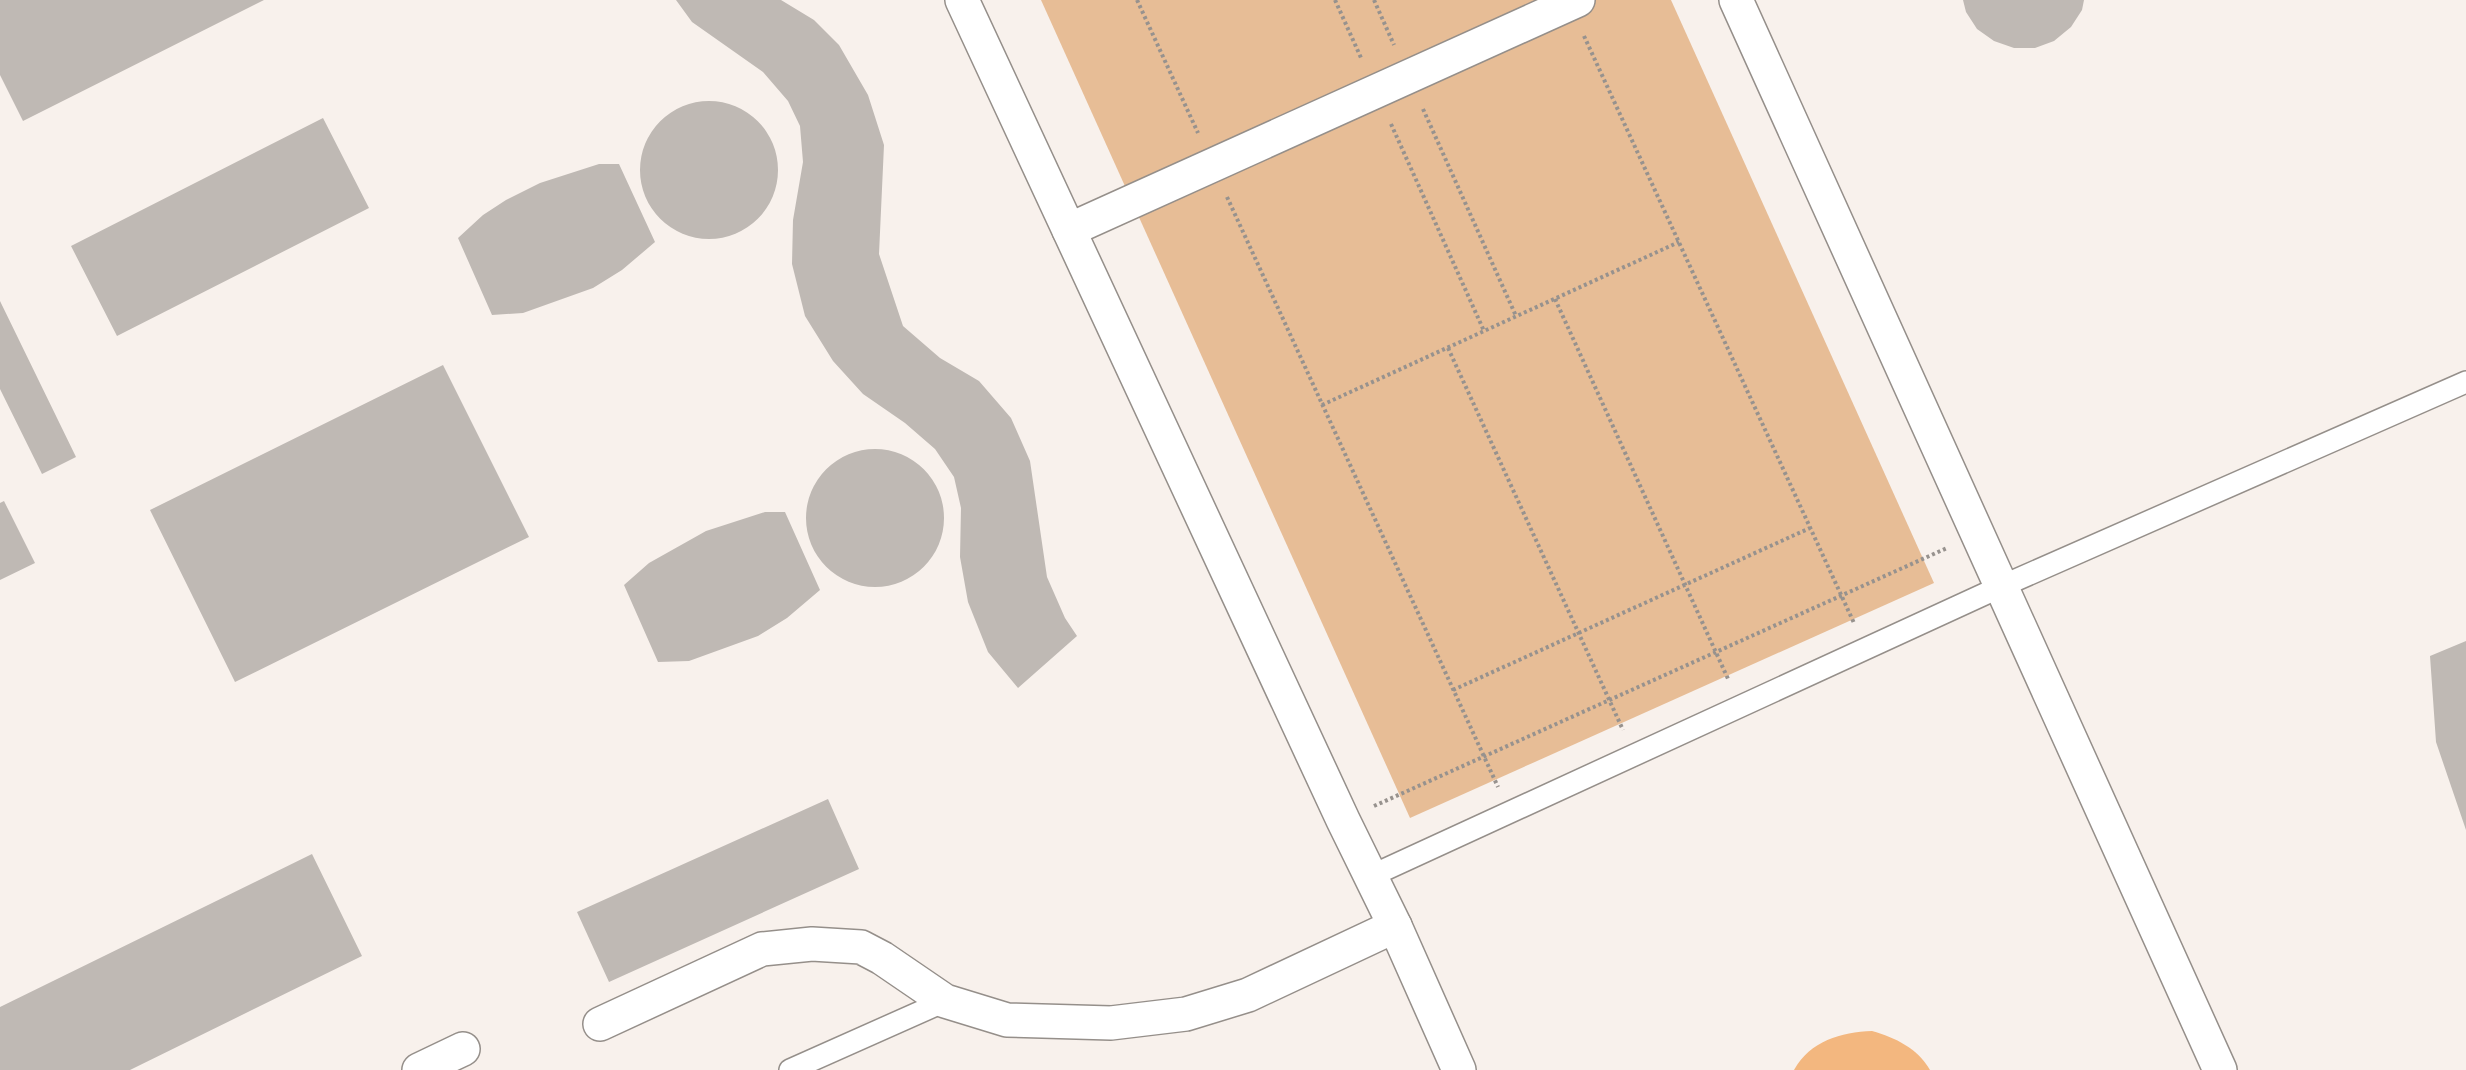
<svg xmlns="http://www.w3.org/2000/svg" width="2466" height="1070" viewBox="0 0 2466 1070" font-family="Lato,sans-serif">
<rect width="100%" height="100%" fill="#f8f1ec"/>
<path fill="#e7bd96" d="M1041 0H1671L1934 583 1410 818Z"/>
<path fill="#f3b77f" d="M1872 1031C1896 1038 1917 1048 1930 1070H1794C1810 1041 1841 1032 1872 1031Z"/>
<path fill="#bfb9b4" d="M0 0H264L23 121 0 75Z
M676 0H781L814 20 839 45 868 95 884 145 879 254 903 326 940 358 979 381 1011 418 1030 461 1047 577 1065 618 1077 636 1018 688 988 652 968 602 960 557 961 508 954 477 935 449 905 423 863 394 833 361 805 316 792 264 793 220 803 162 800 126 788 101 763 72 692 22Z
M1963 0H2084L2082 10 2071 27 2054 41 2035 48H2014L1994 41 1977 29 1966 12Z
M640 170a69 69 0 1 1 138 0a69 69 0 1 1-138 0Z
M323 118 369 208 117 336 71 246Z
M599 164H619L655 242 622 270 593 288 523 313 492 315 458 238 483 215 506 200 540 183Z
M0 301 76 457 42 474 0 389Z
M443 365 529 537 235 682 150 510Z
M806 518a69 69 0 1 1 138 0a69 69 0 1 1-138 0Z
M4 501 35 563 0 580V503Z
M765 512H785L820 590 787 618 758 636 689 661 658 662 624 585 649 563 706 531Z
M2466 641V830L2436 742 2430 656Z
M828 799 859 869 609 982 577 912Z
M312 854 362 956 130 1070H0V1007Z"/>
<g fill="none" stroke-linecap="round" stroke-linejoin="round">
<g stroke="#958f8a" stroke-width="24">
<path id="lane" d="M1371 876 2000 587 2466 382
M790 1070 945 1001"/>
</g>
<g stroke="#958f8a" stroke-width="36">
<path id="street" d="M1069 230 1578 0
M600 1024 762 949 812 944 861 947 882 958 945 1001 1007 1020 1111 1023 1186 1014 1248 995 1395 926"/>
</g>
<g stroke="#958f8a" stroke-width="36">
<path id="secondary" d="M962 0 1343 820 1395 926 1459 1070
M1736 0 2220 1070
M419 1070 463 1049"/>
</g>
<path stroke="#97928e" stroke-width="4" stroke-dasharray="3 3" stroke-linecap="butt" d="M1137 0 1198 133
M1335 0 1362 60
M1374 0 1394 45
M1584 36 1854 623
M1423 109 1516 316
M1391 124 1484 331
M1227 197 1498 787
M1555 299 1729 681
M1448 348 1623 730
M1322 405 1679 242
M1453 690 1810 528
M1374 806 1947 548"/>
<use href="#lane" stroke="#fff" stroke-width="21"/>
<use href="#street" stroke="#fff" stroke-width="33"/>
<use href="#secondary" stroke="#fff" stroke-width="33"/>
</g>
</svg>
